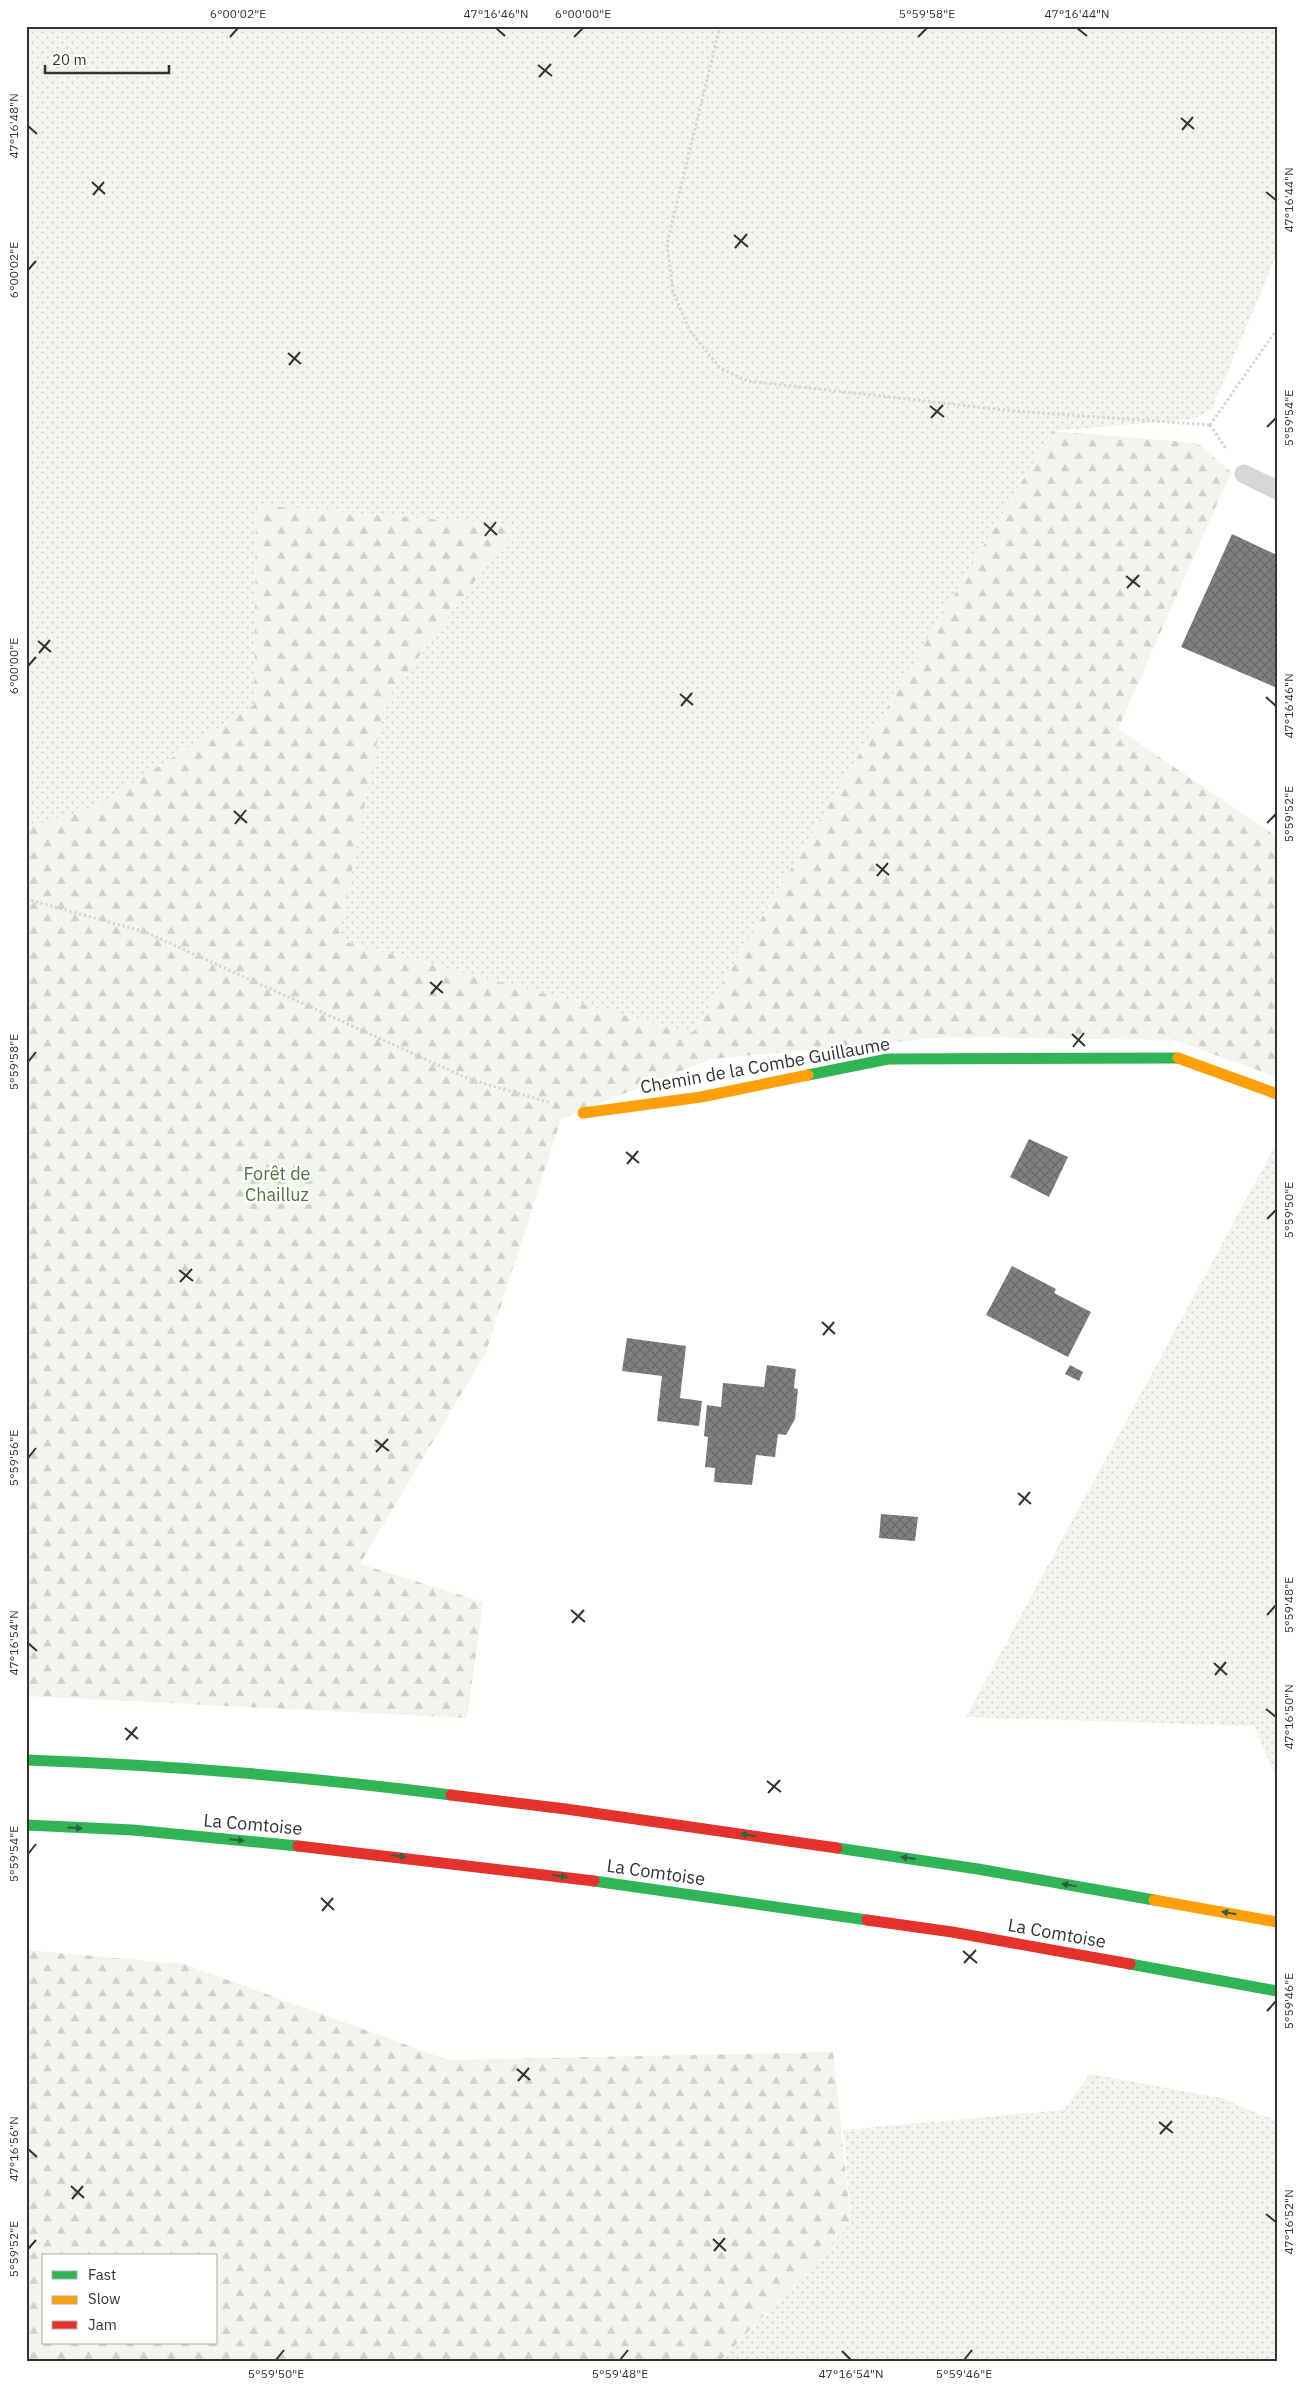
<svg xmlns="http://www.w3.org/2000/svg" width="1303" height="2387" viewBox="0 0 1303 2387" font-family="'IBM Plex Sans',sans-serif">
<defs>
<pattern id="grass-dots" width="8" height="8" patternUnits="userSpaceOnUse" patternTransform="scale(1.25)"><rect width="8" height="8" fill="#f1f5ed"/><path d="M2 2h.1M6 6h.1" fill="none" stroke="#cfd2cc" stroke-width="1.8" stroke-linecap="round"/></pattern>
<pattern id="forest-firs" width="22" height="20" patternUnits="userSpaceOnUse" patternTransform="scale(1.25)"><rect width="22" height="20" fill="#f1f5ed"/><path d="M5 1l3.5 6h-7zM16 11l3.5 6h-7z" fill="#cfd2cc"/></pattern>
<pattern id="building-cross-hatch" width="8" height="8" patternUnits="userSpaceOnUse" patternTransform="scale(1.25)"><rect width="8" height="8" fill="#818181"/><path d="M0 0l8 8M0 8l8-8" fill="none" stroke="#6a6a6a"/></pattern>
</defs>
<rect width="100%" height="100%" fill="#fff"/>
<path fill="url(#grass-dots)" d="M26 26H1277V253L1212 409 1194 419 1052 431 693 1033 337 940 385 702 516 526 256 505 254 705 94 808 26 828Z
M1275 1146 1277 1147V1780L1254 1726 966 1717Z
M1090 2074 1221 2098 1277 2121V2361H720L851 2223 843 2130 1064 2110Z"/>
<path fill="url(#forest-firs)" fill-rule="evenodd" d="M1052 431 1197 443 1231 472 1118 729 1277 837V1077L1174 1040 947 1037 711 1059 561 1119 486 1352 360 1564 483 1602 467 1718 26 1696V828L94 808 254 705 256 505 516 526 385 702 338 940 693 1033Z
M26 1950 184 1964 448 2060 833 2052 851 2223 720 2361H26ZM44 2256H216V2343H44Z"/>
<path fill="url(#building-cross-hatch)" d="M1232 534 1277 555V688L1181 647Z
M1029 1139 1068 1157 1049 1197 1010 1177Z
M1012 1266 1056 1289 1054 1293 1091 1312 1068 1357 986 1315Z
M627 1338 686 1346 680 1398 702 1401 699 1426 657 1421 662 1376 622 1371Z
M767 1365 796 1369 794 1388 798 1389 795 1419 786 1435 778 1434 775 1457 756 1455 752 1485 714 1482 715 1468 705 1467 708 1437 704 1436 707 1405 721 1407 723 1383 764 1387Z
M1070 1365 1083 1372 1079 1381 1065 1374Z
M881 1514 918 1517 915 1541 879 1538Z"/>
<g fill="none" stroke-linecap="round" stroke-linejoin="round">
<path stroke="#d6d6d6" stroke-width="3" stroke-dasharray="2.5 2.5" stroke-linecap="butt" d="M720 26 667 244 673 292 690 331 720 368 747 381 1014 411 1210 425
M1210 425 1277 329
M1210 425 1227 450
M26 899 145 932 469 1079 551 1103"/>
<path stroke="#d7d7d7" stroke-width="19" d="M1244 474 1277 490"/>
<path stroke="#30b455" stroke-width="11" d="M808 1075 888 1059 1178 1058
M26 1760C168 1765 310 1777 451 1795
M26 1825 133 1830 298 1846
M837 1848 978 1869 1154 1900
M594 1881 867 1920
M1130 1964 1277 1991"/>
<path stroke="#ff9f0a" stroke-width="11" d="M1178 1058 1277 1094
M583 1113 701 1097 808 1075
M1154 1900 1277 1922"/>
<path stroke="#e5322d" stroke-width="11" d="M451 1795 566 1809 837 1848
M298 1846 594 1881
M867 1920 952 1932 1130 1964"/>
</g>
<defs><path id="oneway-solid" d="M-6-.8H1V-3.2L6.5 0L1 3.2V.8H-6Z" transform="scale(1.25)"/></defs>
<g fill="#32603f">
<use href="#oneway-solid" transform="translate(75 1828) rotate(3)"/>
<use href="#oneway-solid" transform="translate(748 1835) rotate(-172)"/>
<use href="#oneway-solid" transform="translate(237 1840) rotate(5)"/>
<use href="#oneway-solid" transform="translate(399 1856) rotate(7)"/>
<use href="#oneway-solid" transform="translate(908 1858) rotate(-172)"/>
<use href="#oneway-solid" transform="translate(560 1876) rotate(8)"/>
<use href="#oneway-solid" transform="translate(1069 1885) rotate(-170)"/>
<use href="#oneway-solid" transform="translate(1229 1913) rotate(-170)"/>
</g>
<path fill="none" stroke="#333" stroke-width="2" d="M496 28 505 36M1077 28 1087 36M230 37 238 28M574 37 583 28M918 37 927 28M538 65 552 76M539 77 551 64M1181 118 1194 129M28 126 37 134M1182 130 1193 117M92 182 105 194M1266 192 1276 200M93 195 104 182M734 235 748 247M735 248 747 234M28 270 36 261M288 353 301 364M289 365 300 352M930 406 944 417M931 418 943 405M1267 427 1276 418M484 523 497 535M485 536 496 522M1126 576 1140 587M1127 588 1139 575M38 641 51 652M39 653 50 640M28 666 36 657M680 694 693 705M1266 697 1276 706M681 706 692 693M234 811 247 823M1267 823 1276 814M235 824 246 810M876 864 889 875M877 876 888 863M430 982 443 993M431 994 442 981M1072 1034 1085 1046M1073 1047 1084 1033M28 1062 36 1052M626 1152 639 1163M627 1164 638 1151M1267 1219 1276 1210M179 1270 193 1281M180 1282 192 1269M822 1322 835 1334M823 1335 834 1322M375 1440 389 1451M376 1452 388 1439M28 1458 36 1448M1018 1493 1031 1504M1019 1505 1030 1492M571 1610 585 1622M1267 1615 1276 1605M572 1623 584 1610M28 1643 37 1651M1214 1663 1227 1675M1215 1675 1226 1662M1266 1709 1276 1717M125 1728 138 1739M126 1740 137 1727M767 1781 781 1792M768 1793 780 1780M28 1854 36 1844M321 1898 334 1910M322 1911 333 1898M963 1951 977 1963M964 1963 976 1950M1267 2011 1276 2001M517 2069 530 2080M518 2081 529 2068M1159 2122 1173 2133M1160 2134 1172 2121M28 2149 37 2157M71 2186 84 2198M72 2199 83 2186M1266 2214 1276 2222M713 2239 726 2251M28 2249 36 2240M714 2251 725 2238M842 2351 851 2360M276 2360 284 2350M620 2360 628 2350M964 2360 972 2350"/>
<g text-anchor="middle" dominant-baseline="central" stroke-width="5" stroke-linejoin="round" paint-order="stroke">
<g font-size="18" fill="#333" stroke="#fff">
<text transform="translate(765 1065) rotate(-10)">Chemin de la Combe Guillaume</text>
<text transform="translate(253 1824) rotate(5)">La Comtoise</text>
<text transform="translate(656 1872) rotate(8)">La Comtoise</text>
<text transform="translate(1057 1933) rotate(10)">La Comtoise</text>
</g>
<g font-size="18" fill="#56703f" stroke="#fff">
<text x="277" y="1173">Forêt de<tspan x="277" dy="21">Chailluz</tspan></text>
</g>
</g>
<rect width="1303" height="2387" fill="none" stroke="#ffffff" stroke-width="55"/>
<rect x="42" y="2254" width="175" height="90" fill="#ffffff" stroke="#adadad"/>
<rect x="52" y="2271" width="25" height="8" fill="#30b455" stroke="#adadad"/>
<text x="88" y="2280" font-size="15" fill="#333333">Fast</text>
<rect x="52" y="2296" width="25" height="8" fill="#ff9f0a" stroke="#adadad"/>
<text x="88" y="2304" font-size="15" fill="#333333">Slow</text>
<rect x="52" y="2321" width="25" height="8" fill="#e5322d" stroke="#adadad"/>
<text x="88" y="2330" font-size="15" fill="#333333">Jam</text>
<path d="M45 65v8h124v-8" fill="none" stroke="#333333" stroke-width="2.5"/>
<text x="52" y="65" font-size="15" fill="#333333" stroke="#ffffff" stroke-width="4" paint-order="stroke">20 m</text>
<rect x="28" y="28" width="1248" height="2332" fill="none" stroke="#333" stroke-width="2"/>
<g font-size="12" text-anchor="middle" fill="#333">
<text x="238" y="18">6°00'02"E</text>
<text x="496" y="18">47°16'46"N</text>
<text x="583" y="18">6°00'00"E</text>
<text x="927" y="18">5°59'58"E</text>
<text x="1077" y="18">47°16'44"N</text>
<text transform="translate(14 126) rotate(-90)" y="4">47°16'48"N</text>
<text transform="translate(1289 200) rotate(-90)" y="4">47°16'44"N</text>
<text transform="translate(14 270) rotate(-90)" y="4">6°00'02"E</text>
<text transform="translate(1289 418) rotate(-90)" y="4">5°59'54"E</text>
<text transform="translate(14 666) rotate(-90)" y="4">6°00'00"E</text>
<text transform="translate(1289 706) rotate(-90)" y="4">47°16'46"N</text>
<text transform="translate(1289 814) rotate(-90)" y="4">5°59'52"E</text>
<text transform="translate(14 1062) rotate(-90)" y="4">5°59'58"E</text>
<text transform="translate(1289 1210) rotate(-90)" y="4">5°59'50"E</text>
<text transform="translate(14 1458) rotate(-90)" y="4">5°59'56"E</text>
<text transform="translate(1289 1605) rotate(-90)" y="4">5°59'48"E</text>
<text transform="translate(14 1643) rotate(-90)" y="4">47°16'54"N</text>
<text transform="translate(1289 1717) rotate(-90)" y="4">47°16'50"N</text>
<text transform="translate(14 1854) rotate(-90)" y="4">5°59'54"E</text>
<text transform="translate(1289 2001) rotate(-90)" y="4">5°59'46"E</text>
<text transform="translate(14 2149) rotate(-90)" y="4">47°16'56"N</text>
<text transform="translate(1289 2222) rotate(-90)" y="4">47°16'52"N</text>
<text transform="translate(14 2249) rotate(-90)" y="4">5°59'52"E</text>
<text x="276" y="2378">5°59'50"E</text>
<text x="620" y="2378">5°59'48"E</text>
<text x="851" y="2378">47°16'54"N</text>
<text x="964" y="2378">5°59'46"E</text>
</g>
</svg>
